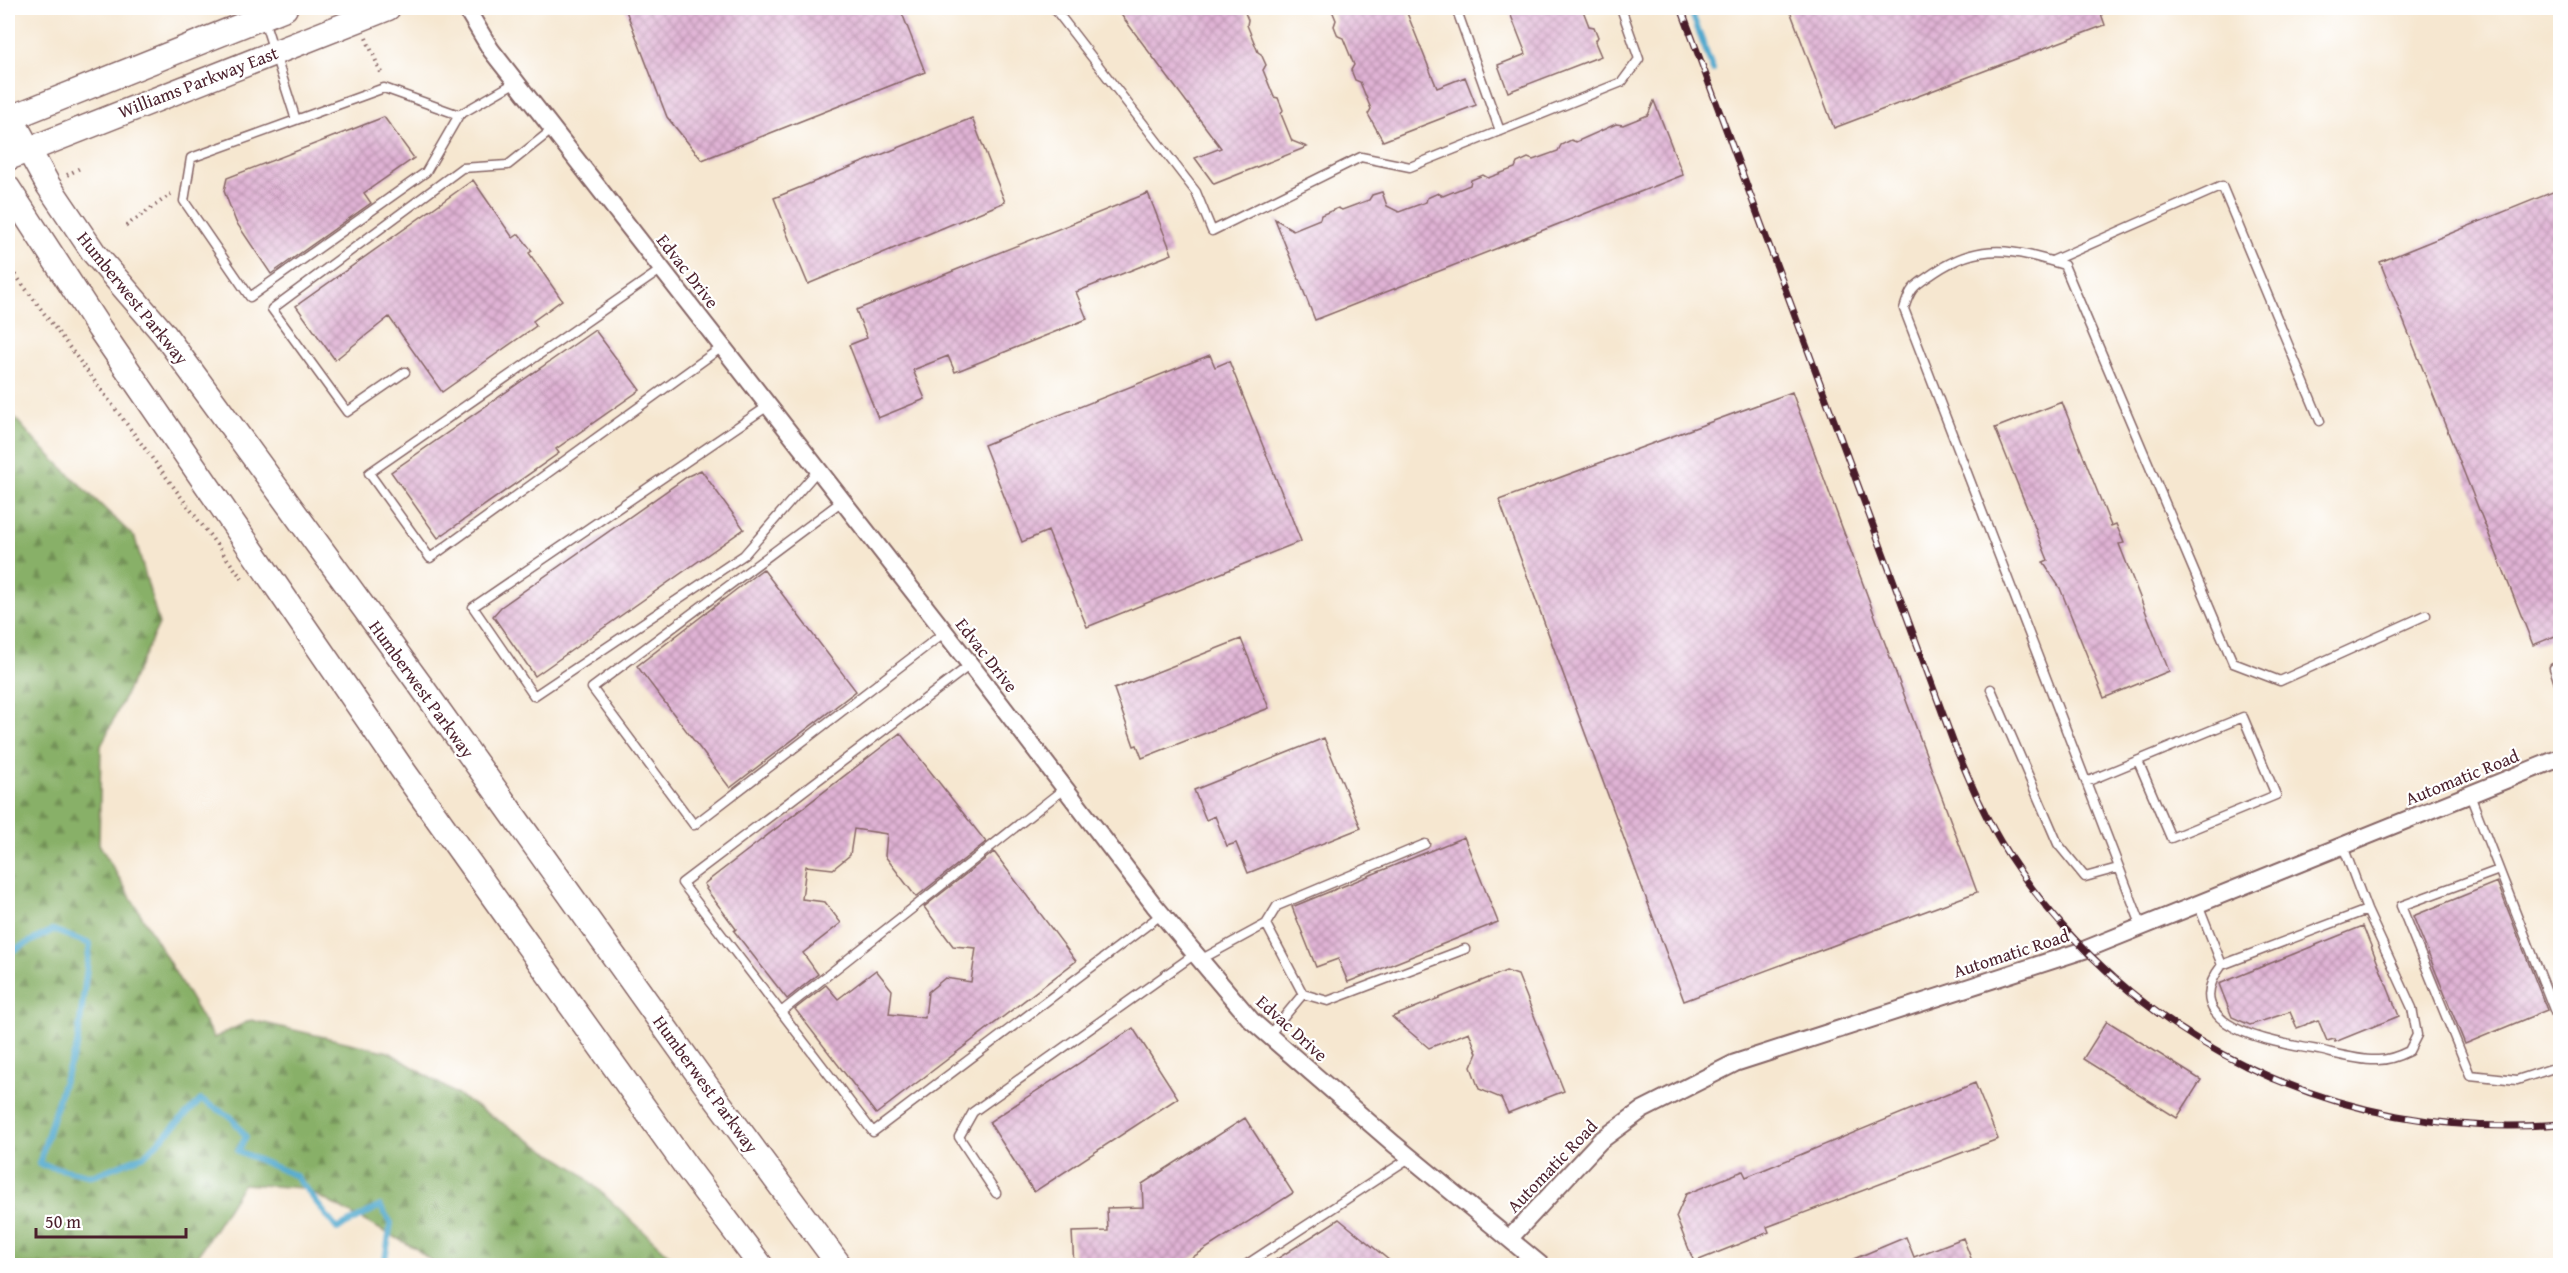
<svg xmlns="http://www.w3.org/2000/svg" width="2568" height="1273" viewBox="0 0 2568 1273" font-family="'Gentium Book Plus',serif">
<defs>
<pattern id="forest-firs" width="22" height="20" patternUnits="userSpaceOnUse" patternTransform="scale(1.5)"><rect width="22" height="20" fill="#88b067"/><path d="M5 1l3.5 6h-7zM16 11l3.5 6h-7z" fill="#718f55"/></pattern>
<pattern id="building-cross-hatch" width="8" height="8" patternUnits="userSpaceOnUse" patternTransform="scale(1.5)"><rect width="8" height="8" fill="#e0b3d5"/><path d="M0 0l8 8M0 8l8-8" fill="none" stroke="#b891ad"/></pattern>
</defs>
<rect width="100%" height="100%" fill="#fff"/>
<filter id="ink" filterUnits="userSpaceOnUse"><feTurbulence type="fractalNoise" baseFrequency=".0167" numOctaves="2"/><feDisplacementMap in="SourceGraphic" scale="12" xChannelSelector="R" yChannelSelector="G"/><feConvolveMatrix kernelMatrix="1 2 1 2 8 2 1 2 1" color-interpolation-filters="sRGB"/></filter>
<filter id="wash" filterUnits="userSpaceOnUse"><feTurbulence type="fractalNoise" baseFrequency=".008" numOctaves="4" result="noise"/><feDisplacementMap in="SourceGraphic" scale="24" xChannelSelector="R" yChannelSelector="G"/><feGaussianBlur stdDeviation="1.35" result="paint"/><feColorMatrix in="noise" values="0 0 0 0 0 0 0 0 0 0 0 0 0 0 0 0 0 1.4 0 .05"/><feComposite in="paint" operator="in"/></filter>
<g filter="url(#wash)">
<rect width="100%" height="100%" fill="#f6e7d0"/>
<path fill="url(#forest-firs)" stroke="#696849" stroke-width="1.5" d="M8 410 36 442 135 538 159 624 101 746 99 844 214 1038 251 1020 389 1052 576 1169 680 1265H436L415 1248 303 1188 243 1184 192 1265H8Z"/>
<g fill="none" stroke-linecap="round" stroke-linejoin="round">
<path stroke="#50a8cd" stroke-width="6" d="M1690 8 1713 70
M8 957 12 951 53 930 90 944 77 1046 63 1083 39 1164 92 1176 145 1155 201 1100 231 1117 246 1137 238 1151 296 1176 337 1229 380 1206 391 1223 384 1266"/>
</g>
<g id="blocks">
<path fill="url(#building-cross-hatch)" d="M625 8H900L925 72 702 160 667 117Z
M1116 8H1243L1248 20 1247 25 1258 52 1261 54 1266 65 1263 70 1274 97 1278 98 1283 110 1281 114 1292 141 1307 147 1214 184 1195 158 1221 148Z
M1331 8H1405L1437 88 1465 77 1476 105 1383 141 1368 114 1371 109 1360 82 1355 80 1351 70 1354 65 1343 38 1338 36 1334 26 1336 20Z
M1508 8H1582L1589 26 1594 27 1598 37 1595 42 1601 56 1508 92 1498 65 1526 54Z
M1789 8H2099L2105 25 1834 128Z
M1654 101 1683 175 1315 320 1275 219 1293 230 1320 219 1321 215 1338 208 1342 210 1369 200 1372 195 1382 192 1387 206 1399 212 1426 202 1427 198 1438 193 1443 196 1470 185 1471 180 1483 175 1488 178 1515 168 1517 163 1528 158 1533 160 1558 151 1561 145 1571 140 1576 142 1616 124 1623 125 1648 115Z
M384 117 414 158 364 193 371 203 271 274 236 222 224 191 227 178Z
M972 118 1005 202 808 284 785 229 786 228 774 198Z
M473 180 513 238 519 234 532 251 529 253 562 300 533 321 536 326 442 392 389 317 335 360 296 306Z
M2560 189V634L2533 645 2380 262Z
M1148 193 1172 254 1076 292 1087 319 955 372 948 356 913 370 925 399 878 418 849 345 867 338 856 310Z
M595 330 640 390 556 449 559 453 438 538 391 472Z
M1210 355 1215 367 1229 361 1301 541 1087 627 1048 531 1022 542 984 445Z
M1792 392 1977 892 1684 1001 1499 500Z
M2062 402 2111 526 2116 524 2124 543 2119 544 2169 671 2104 698 2060 588 2043 562 2048 560 1995 428Z
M701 470 744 529 535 676 493 616 501 607 688 476Z
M763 569 856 691 730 788 637 666Z
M1241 639 1269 708 1142 758 1137 745 1134 746 1114 689Z
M900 733 986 842 916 897 885 856 887 834 854 829 850 855 833 869 806 866 802 899 825 902 841 923 803 953 818 974 787 999 734 931 736 929 706 889 707 888 704 884Z
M1324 738 1361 828 1248 873 1236 843 1227 846 1215 816 1206 820 1194 790Z
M1464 837 1498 922 1348 982 1338 959 1316 967 1292 907Z
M994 852 1076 961 876 1114 795 1009 826 985 838 999 876 970 892 990 889 1014 925 1018 928 992 945 978 971 982 976 948 953 946 924 907Z
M2497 882 2547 1010 2465 1044 2413 916Z
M2363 926 2399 1016 2335 1042 2334 1039 2327 1041 2318 1020 2297 1028 2290 1012 2250 1025 2232 1017 2219 984Z
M1506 971 1518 975 1564 1091 1508 1113 1501 1098 1479 1089 1471 1067 1477 1053 1469 1032 1429 1048 1392 1017Z
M2107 1021 2201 1080 2177 1118 2083 1059Z
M1133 1028 1178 1098 1034 1192 989 1122Z
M1975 1083 1998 1139 1767 1227 1769 1232 1694 1262 1676 1217 1686 1194 1743 1171 1746 1177Z
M1245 1118 1293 1193 1179 1266H1074L1072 1232 1108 1231 1107 1208 1143 1207 1142 1184Z
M1339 1219 1396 1266H1266Z
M1906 1237 1914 1257 1963 1238 1974 1266H1837Z"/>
</g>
</g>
<g filter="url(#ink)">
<use href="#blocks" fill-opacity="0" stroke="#866565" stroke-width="1.5"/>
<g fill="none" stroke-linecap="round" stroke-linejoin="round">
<g stroke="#866565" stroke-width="11">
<path id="lane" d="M1054 8 1196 192 1212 231 1361 157 1410 167 1622 82 1639 59 1621 8
M1456 8 1500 131
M264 20 296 120 191 158 184 201 250 297 426 172 459 115 516 82
M296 120 384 88 459 115
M2052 261 2222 186 2320 421
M662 269 369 473 430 558 722 347
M405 372 347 412 272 309 462 168 508 165 553 129
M768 406 473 607 534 696 744 555 818 470
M842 501 592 688 694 825 945 632
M970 665 682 883 873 1132 1162 914
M2560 665 2554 668 2560 686
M1991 689 2058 844 2085 877 2118 868
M2086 782 2243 717 2276 795 2171 838 2138 761
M2470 795 2560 1025
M2343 846 2367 910 2412 1008 2417 1035 2409 1051C2399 1056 2389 1060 2378 1060 2360 1061 2337 1054 2319 1050 2277 1043 2173 1028 2222 965L2367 910
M2499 870 2401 906 2470 1075 2517 1080 2560 1066
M2198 904 2222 965
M1266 924 1277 906 1425 844
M2142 927 1904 309C1911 285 1915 286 1935 272 1981 241 2015 250 2064 265L2233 663 2280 681 2426 615
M1200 960 1266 924 1303 994 1269 1035
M1303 994 1328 1001 1465 949
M781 1012 1065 788
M996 1193 959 1137 973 1112 1195 954
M1244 1266 1411 1157"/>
</g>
<g stroke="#866565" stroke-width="20">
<path id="street" d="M466 8 491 50 983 681 1154 905 1251 1020 1394 1144 1542 1266
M1510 1238 1600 1141 1642 1110 1735 1063 2084 950 2560 758"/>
</g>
<g stroke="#866565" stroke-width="27">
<path id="secondary" d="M8 112 48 185 94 253 164 334 421 686 708 1088 840 1266
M8 119 285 8
M8 158 388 8
M8 188 99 328 402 769 685 1165 761 1266"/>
</g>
<path stroke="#866565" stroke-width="4" stroke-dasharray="1.5 4.5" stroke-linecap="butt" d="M366 38 382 75
M67 175 82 167
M126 226 171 194
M8 265 243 580"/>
<use href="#lane" stroke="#fff" stroke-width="8"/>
<use href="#street" stroke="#fff" stroke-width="16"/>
<use href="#secondary" stroke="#fff" stroke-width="24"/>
<g stroke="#4a1f2b" stroke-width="7">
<path id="rail" d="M1681 8 1954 744C1970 782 1986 820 2008 854 2130 1042 2338 1142 2560 1124"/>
</g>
<use href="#rail" stroke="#fff" stroke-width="4.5" stroke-dasharray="14" stroke-linecap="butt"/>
</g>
</g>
<g text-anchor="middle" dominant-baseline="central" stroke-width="4.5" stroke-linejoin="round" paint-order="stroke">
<g font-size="18" fill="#4a1f2b" stroke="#fff">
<text transform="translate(198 82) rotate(-21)">Williams Parkway East</text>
<text transform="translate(688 271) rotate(52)">Edvac Drive</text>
<text transform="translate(133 298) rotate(51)">Humberwest Parkway</text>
<text transform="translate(987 655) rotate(52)">Edvac Drive</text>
<text transform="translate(422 689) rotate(54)">Humberwest Parkway</text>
<text transform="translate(2462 777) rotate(-22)">Automatic Road</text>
<text transform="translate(2011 953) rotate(-18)">Automatic Road</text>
<text transform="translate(1292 1028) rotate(42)">Edvac Drive</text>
<text transform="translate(706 1084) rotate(54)">Humberwest Parkway</text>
<text transform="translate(1552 1166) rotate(-46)">Automatic Road</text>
</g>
</g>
<rect width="2568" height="1273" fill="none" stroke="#fff" stroke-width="30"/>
<path d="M36 1228v9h150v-9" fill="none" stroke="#4a1f2b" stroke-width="3"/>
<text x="45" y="1228" font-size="18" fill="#4a1f2b" stroke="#ffffff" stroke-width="4.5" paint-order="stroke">50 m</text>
</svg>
